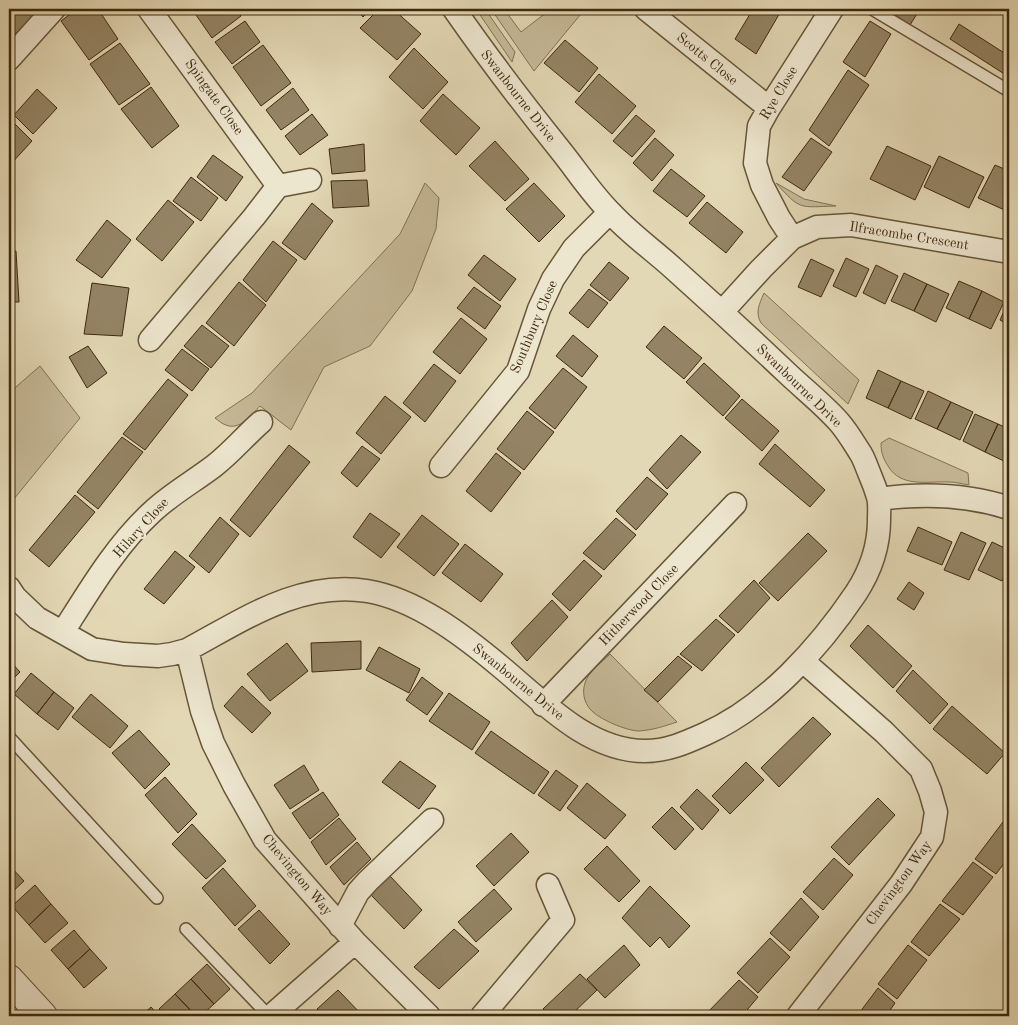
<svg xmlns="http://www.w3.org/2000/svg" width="1018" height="1025" viewBox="0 0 1018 1025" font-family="'Old Standard TT',serif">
<rect width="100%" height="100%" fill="#e3d8b5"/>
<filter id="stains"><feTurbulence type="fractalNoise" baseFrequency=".004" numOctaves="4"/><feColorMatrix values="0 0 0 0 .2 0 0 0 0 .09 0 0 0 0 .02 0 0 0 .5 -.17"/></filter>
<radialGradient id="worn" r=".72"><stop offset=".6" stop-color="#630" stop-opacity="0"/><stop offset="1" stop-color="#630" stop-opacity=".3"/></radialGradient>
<path fill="#c7ba99" stroke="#827254" d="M476 9H485L515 52 512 62Z
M491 9H504L521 32 551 9H585L534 71Z
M425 183 439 198 436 229 412 291 370 346 324 367 291 430 260 406C252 414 240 431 226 425 222 424 218 420 215 418L252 393 400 234Z
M776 183 804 199 836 206C799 207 801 211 776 183Z
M764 293 859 380 848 404 761 323C755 312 759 305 764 293Z
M40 366 80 418 9 505V393Z
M889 438 968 473 969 485C962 484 956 482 949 482 927 481 901 488 888 466 883 458 881 453 881 443Z
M610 654 677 722C665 726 653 730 639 731 627 731 598 719 590 709 584 702 582 692 585 683 588 672 602 662 610 654Z"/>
<path fill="#948465" stroke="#3e290f" d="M12 9H36L40 13 14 41 9 35V12Z
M77 9H98L118 39 89 60 61 21Z
M204 9H236L241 16 212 38 196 15Z
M356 9H371L363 17Z
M379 9H393L421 34 397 60 360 28Z
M753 9H777L781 11 756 54 735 39Z
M886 9H920L910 25Z
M245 21 260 42 232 64 215 42Z
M870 21 891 34 865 77 843 62Z
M959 24 1009 56V77L950 39Z
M565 40 598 68 579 92 544 63Z
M120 43 150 84 119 105 90 64Z
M263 45 291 83 261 106 233 67Z
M414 48 448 82 423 109 389 77Z
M848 70 869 85 829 146 809 130Z
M599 74 636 106 612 134 575 102Z
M151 87 179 126 152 148 121 109Z
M293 88 309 110 281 130 266 110Z
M37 89 57 108 33 134 14 115Z
M443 94 480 128 456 155 420 121Z
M312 114 328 135 300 155 285 136Z
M636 115 655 131 632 157 613 141Z
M13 122 32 141 9 166V126Z
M655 138 674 155 652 181 633 163Z
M811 138 832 152 804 191 782 177Z
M495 141 529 179 505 201 469 166Z
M364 144 365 171 332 174 329 149Z
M887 146 931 166 915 200 870 179Z
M213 155 243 177 226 201 197 177Z
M939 156 984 177 969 208 924 187Z
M995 165 1009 171V212L978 198Z
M671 169 705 196 687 217 653 191Z
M191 177 218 198 201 221 173 201Z
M367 180 369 206 333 208 331 181Z
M534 183 565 216 539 242 506 209Z
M168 200 194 222 162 261 136 239Z
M707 202 743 232 726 253 689 223Z
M312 203 333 221 305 260 282 243Z
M107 220 131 240 102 278 76 260Z
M273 241 297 260 266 302 243 280Z
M16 251 19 302H9V252Z
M484 255 516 279 500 301 468 275Z
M846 258 869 269 856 297 833 286Z
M811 259 834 270 821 297 798 287Z
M609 262 629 278 610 301 590 285Z
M876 265 898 276 885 304 863 293Z
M904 273 927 284 914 311 891 301Z
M959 281 982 291 969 319 946 308Z
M239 282 266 305 234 346 206 323Z
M92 283 129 288 122 336 84 334Z
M927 284 949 294 936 322 914 311Z
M474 287 501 306 485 329 457 308Z
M589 289 608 303 588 328 569 313Z
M982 291 1004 302 991 329 969 319Z
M1009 300V325L1000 320Z
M461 318 487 339 460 374 433 352Z
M202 325 229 346 211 368 184 346Z
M664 326 702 358 684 379 646 347Z
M573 335 598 356 582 377 556 356Z
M88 346 107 373 87 388 69 357Z
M182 349 209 369 192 391 165 370Z
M704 363 740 396 723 416 686 382Z
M434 364 456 381 425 422 403 403Z
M563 368 587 387 555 429 529 408Z
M878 370 901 381 888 408 866 398Z
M168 379 188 395 145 450 123 434Z
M901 381 924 391 911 419 888 408Z
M928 391 951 402 937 429 915 419Z
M385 396 411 417 381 454 356 433Z
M742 399 779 431 762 451 725 418Z
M951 402 973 412 960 440 937 429Z
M527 411 554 432 524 470 497 449Z
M975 414 998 424 985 452 963 441Z
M998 424 1009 429V459L1008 463 985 452Z
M681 435 701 452 667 489 649 470Z
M122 437 143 452 98 509 77 492Z
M775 444 825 490 810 507 759 464Z
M289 445 310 462 250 537 230 520Z
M362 446 380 459 357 487 341 473Z
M496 453 521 473 491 512 466 491Z
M647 477 668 494 636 530 616 511Z
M75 495 95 512 49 567 29 550Z
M370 513 400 534 381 558 353 537Z
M422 515 459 544 434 576 397 547Z
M220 517 239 534 209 573 189 556Z
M616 518 636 535 604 570 583 553Z
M918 527 952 542 942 565 907 551Z
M961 532 986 543 969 580 944 570Z
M808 533 827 551 778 601 759 583Z
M992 542 1009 550V566L1002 581 978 570Z
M465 544 503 574 481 602 442 573Z
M175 551 195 567 164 604 144 589Z
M584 560 602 576 570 611 552 594Z
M754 580 770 598 738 633 719 616Z
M909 582 924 593 914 610 897 599Z
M552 600 568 617 527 661 511 643Z
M716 619 735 635 702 671 680 654Z
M868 625 912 666 893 688 850 646Z
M361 641V669L312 672 311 643Z
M287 643 308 671 270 701 247 674Z
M379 647 420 669 409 693 366 670Z
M678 656 692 667 658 702 644 690Z
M9 660 20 672 9 683Z
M913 670 948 704 930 724 896 691Z
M31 673 54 692 37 714 14 694Z
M422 677 443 693 427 715 406 700Z
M242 686 271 713 252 733 224 706Z
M54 692 74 708 58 730 37 714Z
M449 693 490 722 472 750 429 721Z
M91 694 128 726 110 748 72 717Z
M952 706 1005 753 987 774 933 729Z
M813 717 831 734 779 787 761 768Z
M139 730 170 764 145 789 112 753Z
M491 731 549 772 534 794 475 753Z
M400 761 436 786 419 809 382 782Z
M746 762 764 780 730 814 712 796Z
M304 765 319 790 290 809 274 785Z
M556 770 578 786 560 811 538 795Z
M165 777 197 814 178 833 145 795Z
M587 783 626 815 605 839 567 808Z
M697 789 719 810 702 830 680 807Z
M323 792 339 815 310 839 292 813Z
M878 798 895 815 849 865 831 847Z
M672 807 694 829 675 850 652 827Z
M1009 814V857L996 874 975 859Z
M339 818 356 839 326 865 311 842Z
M192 824 226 861 206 879 172 844Z
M511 833 529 852 494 886 476 866Z
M357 842 371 859 344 885 330 867Z
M607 846 640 881 619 902 584 869Z
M834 858 853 875 823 910 803 892Z
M973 862 993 877 963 915 942 901Z
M9 865 24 881 9 895Z
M223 868 256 906 235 926 202 888Z
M390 876 422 910 404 929 370 894Z
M35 885 51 904 29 925 12 906Z
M650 886 690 926 669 948 660 937 650 947 622 918Z
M494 889 512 909 476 942 458 922Z
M801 898 819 917 790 951 770 933Z
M51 904 68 923 45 943 29 925Z
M940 904 960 919 929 956 911 942Z
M259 910 290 944 270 964 238 929Z
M454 929 479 951 439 989 414 967Z
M74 930 90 949 68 969 51 950Z
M770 938 790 957 758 993 737 973Z
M624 945 640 965 605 998 587 979Z
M908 945 927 960 897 999 878 984Z
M90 949 107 968 84 988 68 969Z
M207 964 230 989 214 1004 191 979Z
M580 974 597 990 570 1016H551L543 1009Z
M191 979 214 1004 201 1016H196L175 994Z
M739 980 758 997 742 1016 705 1015Z
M878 988 895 1003 886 1016H857Z
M338 990 363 1016H325L317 1009Z
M175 994 196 1016H166L159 1009Z
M151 1007 159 1016H141Z"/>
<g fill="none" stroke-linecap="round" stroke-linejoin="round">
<g stroke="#675538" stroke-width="14">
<path id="service" d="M872 9 1009 91
M9 737 157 898
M186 929 269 1016"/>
</g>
<g stroke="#675538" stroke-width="25">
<path id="minor" d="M149 9 278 186
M646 9 769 108
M9 59 54 9
M792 238 779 218 762 185 755 163 759 126 769 108 832 9
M722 312 761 269 792 238 817 227 851 225 1009 252
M150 340 254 217 278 186 310 180
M441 466 518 371 539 309 553 279 574 248 610 212
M879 499C923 493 966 494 1009 508
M9 588 15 597 37 618 92 649 124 654 158 656 172 654 187 650C243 620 300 580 367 591 416 599 464 636 501 667 542 701 588 751 645 751 667 751 685 743 705 734 766 707 819 648 856 593 871 570 879 547 879 520 879 513 880 504 878 497 876 490 873 482 870 475 867 468 865 461 861 454 854 443 847 431 839 422 824 405 805 390 788 374 750 338 712 303 674 269 653 250 629 233 610 212 592 194 577 171 561 151 524 105 488 58 454 9
M63 632C89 591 116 545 152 512 171 494 193 482 214 466 231 453 245 436 261 422
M187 650 202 711 213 743 234 785 265 840 355 942 429 1016
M543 705 735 504
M340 926 358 892 368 881 432 820
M271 1016 355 942
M482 1016 563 920 548 885
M798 1016 901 884 932 837 936 812 930 791 921 769 884 732 803 661"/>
</g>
<g stroke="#675538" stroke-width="30">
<path id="tertiary" d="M9 979 43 1016"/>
</g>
<use href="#service" stroke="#ede6cf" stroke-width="11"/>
<use href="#minor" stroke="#ede6cf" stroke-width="22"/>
<use href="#tertiary" stroke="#ede6cf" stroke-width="28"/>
</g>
<g text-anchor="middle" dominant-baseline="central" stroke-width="4.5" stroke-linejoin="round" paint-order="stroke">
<g font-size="14" fill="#3e290f" stroke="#ede6cf">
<text transform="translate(707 59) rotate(39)">Scotts Close</text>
<text transform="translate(779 93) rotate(-59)">Rye Close</text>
<text transform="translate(518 96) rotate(52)">Swanbourne Drive</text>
<text transform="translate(214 97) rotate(54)">Spingate Close</text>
<text transform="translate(909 236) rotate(9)">Ilfracombe Crescent</text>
<text transform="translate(534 327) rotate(-67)">Southbury Close</text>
<text transform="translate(799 386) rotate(44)">Swanbourne Drive</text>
<text transform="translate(141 528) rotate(-48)">Hilary Close</text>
<text transform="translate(639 605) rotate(-46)">Hitherwood Close</text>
<text transform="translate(518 682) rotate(39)">Swanbourne Drive</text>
<text transform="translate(297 875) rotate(50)">Chevington Way</text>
<text transform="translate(899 883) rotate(-54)">Chevington Way</text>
</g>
</g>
<rect width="1018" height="1025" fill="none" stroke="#e3d8b5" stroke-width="30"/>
<rect x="10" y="10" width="998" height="1005" fill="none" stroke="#3e290f" stroke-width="2.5"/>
<rect x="15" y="15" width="988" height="995" fill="none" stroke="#3e290f"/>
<rect width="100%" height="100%" filter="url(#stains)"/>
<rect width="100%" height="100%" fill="url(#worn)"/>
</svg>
